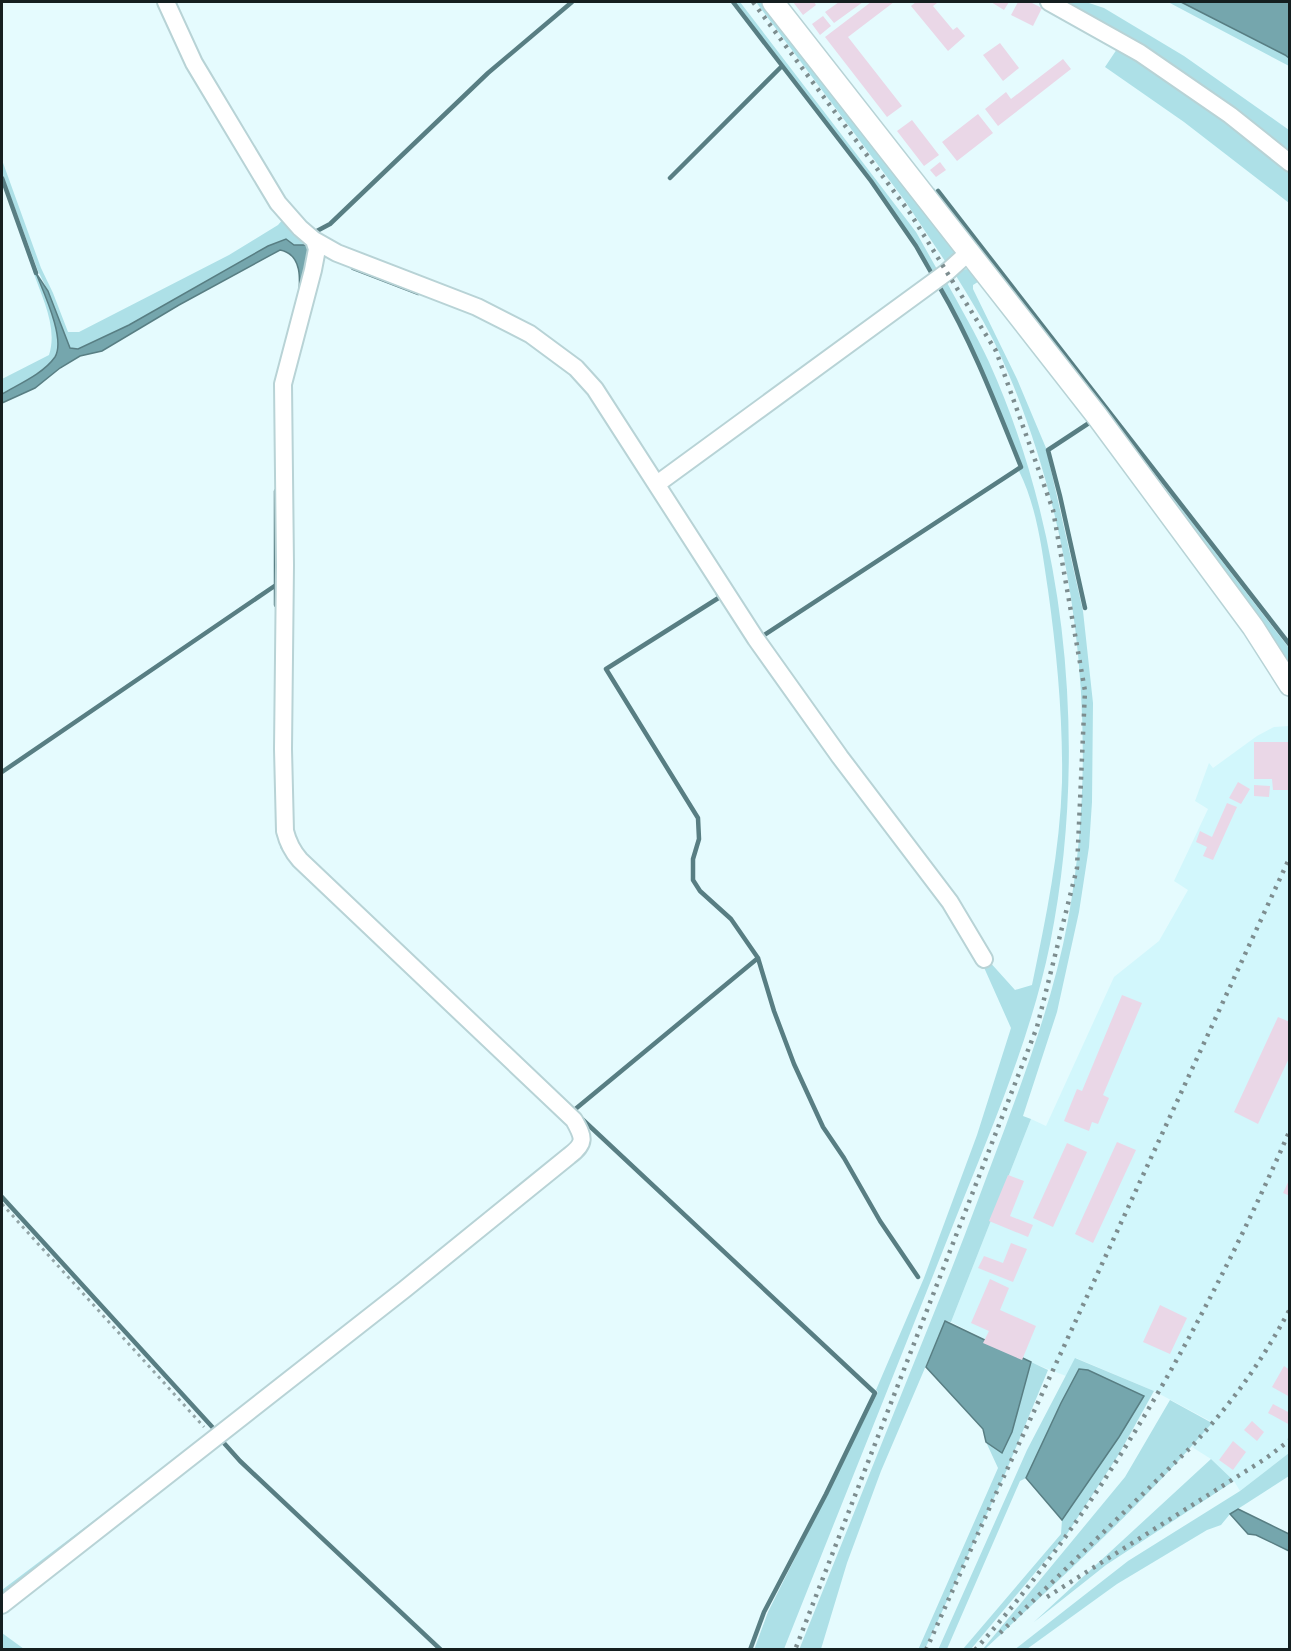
<svg xmlns="http://www.w3.org/2000/svg" width="1291" height="1651" viewBox="0 0 1291 1651" font-family="'Noto Serif',serif">
<rect width="100%" height="100%" fill="#e5fbfe"/>
<path fill="#d2f7fc" d="M1289 726V1453L1240 1491 1234 1481 1211 1459 1192 1447 1212 1422 1154 1391 1076 1358 1066 1376 1030 1362 951 1322 1031 1119 1046 1126 1114 977 1159 941 1188 890 1174 881 1208 809 1195 801 1209 763 1213 768 1257 736 1274 727Z"/>
<path fill="#ade0e7" d="M734 2H740L916 232 938 271 934 273 872 180Z
M756 2H764L955 251 953 257 947 264 905 201Z
M1058 2H1086L1104 8 1184 56 1289 130V157Z
M1168 2H1181L1285 55 1289 58V66Z
M1119 46 1144 60 1289 168V203L1184 122 1105 67Z
M2 160 41 268 53 293 68 332H79L229 255 278 225 284 218 312 245 313 254 281 384 282 588 280 719 282 832C285 845 290 852 299 862L370 928 573 1123C581 1139 575 1147 562 1158L221 1432 219 1430 562 1154C573 1145 578 1137 571 1123L457 1013 280 848 278 628 279 386 286 349 311 254 310 245H294L286 239 268 246 129 325 78 349 70 348 48 291 38 271 2 173Z
M934 188 1289 648V670L929 192Z
M966 269 971 270 981 280 973 285V289L1017 379 1046 448 1083 611 1093 703 1092 802 1089 847 1079 912 1057 1012 1023 1116 1031 1119 951 1322 945 1321 881 1471 847 1563 821 1649 799 1650C849 1526 898 1402 948 1278 968 1228 986 1178 1005 1128 1030 1060 1055 991 1068 920 1102 734 1077 522 998 350 986 324 970 299 955 274Z
M33 271 36 273C43 291 66 339 55 357 43 374 19 384 2 394V379L49 355C58 327 42 298 33 271Z
M945 279C960 307 976 334 989 362 1069 539 1088 755 1050 944 1030 1041 989 1134 953 1225 897 1367 840 1508 784 1649L754 1650 768 1612 878 1392 876 1390 924 1278 977 1135 1011 1028 982 963 988 960 1015 990 1032 985C1046 918 1060 850 1062 782 1063 718 1057 654 1048 590 1042 550 1037 507 1019 471L1022 468C998 404 973 341 939 282Z
M1075 1358 1154 1391 1119 1454 1065 1537 971 1649H963L1061 1534 1062 1520 1119 1437 1144 1396 1088 1370 1061 1403 1026 1478 1020 1481 947 1649 938 1650 1027 1450Z
M1031 1362 1048 1370 1005 1474 925 1649 918 1650 998 1468 986 1442 1002 1453 1012 1432Z
M1170 1400 1212 1423C1143 1504 1063 1576 985 1649H983L1125 1477Z
M207 1435 2 1601V1590Z
M1289 1453V1476L1230 1514 1221 1525 1207 1530 1117 1584 1027 1649 1014 1650 1128 1561 1240 1491Z
M1211 1459 1234 1481 1106 1565 1034 1622Z
M2 1633 24 1649H2Z"/>
<path fill="#75a6ad" stroke="#587e83" stroke-width="1.5" d="M1181 2H1289V58L1285 55Z
M286 239 294 245H310L298 308C299 288 306 255 280 250L179 305 102 351 80 356 60 368 35 388 2 403V394C19 384 43 374 55 357 66 339 43 291 36 273L48 291 70 348 78 349 129 325 268 246Z
M945 1321 1031 1362 1012 1432 1002 1453 986 1442 983 1429 926 1367Z
M1079 1369 1088 1370 1144 1396 1119 1437 1062 1520 1026 1478 1061 1403Z
M1238 1509 1289 1534V1551L1256 1535 1248 1534 1230 1514Z"/>
<g fill="none" stroke-linecap="round" stroke-linejoin="round">
<path stroke="#587e83" stroke-width="4.5" d="M733 2 871 181 916 246 932 274
M2 178 36 273
M670 178 782 66
M938 191 1290 645
M315 232 330 224 488 73 572 2
M353 268 418 293
M276 491V605
M718 594 720 597 606 669 698 818 699 839 693 859V880L700 891 731 919 758 958 774 1011 794 1064 823 1127 844 1158 880 1221 918 1277
M1085 608 1060 496 1048 450 1089 423
M761 637 1021 467C996 405 973 344 939 286
M2 772 276 585
M573 1111 758 958
M581 1118 875 1393 826 1494 764 1612 750 1650
M2 1197 215 1430
M223 1442 240 1461 441 1650"/>
</g>
<path fill="#ead7e7" d="M793 2H814L816 5 803 15Z
M839 2H863L834 23 825 12Z
M871 2H894L848 37 902 106 887 117 825 37Z
M916 2H936L937 3 933 6 953 30 957 27 965 36 948 51 911 6Z
M991 2H1009L1004 10Z
M1018 2H1030L1042 8 1033 26 1011 15Z
M823 16 831 26 820 35 812 24Z
M1000 43 1019 68 1003 81 983 55Z
M1063 59 1071 69 998 126 985 109 1006 92 1011 99Z
M978 114 993 133 957 161 942 142Z
M912 120 939 155 924 166 897 131Z
M940 162 946 170 936 177 930 170Z
M1254 742H1289L1290 790H1273L1272 779H1254Z
M1238 782 1250 789 1241 804 1229 798Z
M1254 785 1270 786 1269 797 1254 796Z
M1227 803 1237 807 1213 860 1203 856 1207 847 1196 842 1200 831 1212 837Z
M1122 995 1142 1003 1103 1095 1109 1098 1098 1124 1092 1122 1089 1131 1064 1121 1077 1089 1082 1091Z
M1278 1017 1290 1022V1056L1258 1124 1234 1112Z
M1117 1142 1136 1150 1093 1243 1075 1234Z
M1067 1143 1087 1152 1053 1227 1033 1218Z
M1008 1175 1024 1181 1010 1216 1033 1225 1028 1237 989 1221Z
M1290 1178V1196L1283 1193Z
M1011 1243 1027 1249 1013 1282 978 1268 984 1256 1003 1263Z
M990 1279 1009 1288 1000 1310 1036 1326 1022 1360 983 1343 989 1331 971 1323Z
M1160 1305 1187 1318 1170 1354 1143 1342Z
M1284 1366 1290 1370V1397L1272 1387Z
M1273 1404 1290 1413V1425L1268 1413Z
M1252 1421 1264 1432 1257 1441 1244 1430Z
M1233 1441 1246 1452 1233 1470 1219 1460Z"/>
<g fill="none" stroke-linecap="round" stroke-linejoin="round">
<g stroke="#b8d3d6" stroke-width="20">
<path id="minor" d="M166 2 194 63 278 203 300 228 314 240 337 253 477 307 530 334 576 368 595 389 756 639 840 757 950 902 984 959
M1049 2 1140 53 1230 115 1290 163
M657 484 947 272 969 252
M2 1605 405 1289 569 1156C586 1143 584 1138 574 1120L300 860C292 851 288 843 285 831L283 749 285 565 283 384 313 270 317 249 314 240"/>
</g>
<g stroke="#b8d3d6" stroke-width="24">
<path id="tertiary" d="M773 2 1097 416 1253 627 1290 685"/>
</g>
<path stroke="#94a6a8" stroke-width="3" stroke-dasharray="3 4.5" stroke-linecap="butt" d="M2 1204 204 1427"/>
<use href="#minor" stroke="#fff" stroke-width="16"/>
<use href="#tertiary" stroke="#fff" stroke-width="21"/>
<path stroke="#7d8d8f" stroke-width="4.5" stroke-dasharray="3 6" stroke-linecap="butt" d="M753 2 910 213 996 351 1053 510 1085 691 1077 868 1037 1027 795 1650
M1047 1597 1265 1459 1290 1440
M1000 1633 1191 1447C1233 1402 1260 1364 1290 1309
M926 1650 993 1500 1289 859
M975 1650C1107 1503 1211 1310 1290 1130"/>
</g>
<rect width="1291" height="1651" fill="none" stroke="#151f20" stroke-width="6"/>
</svg>
